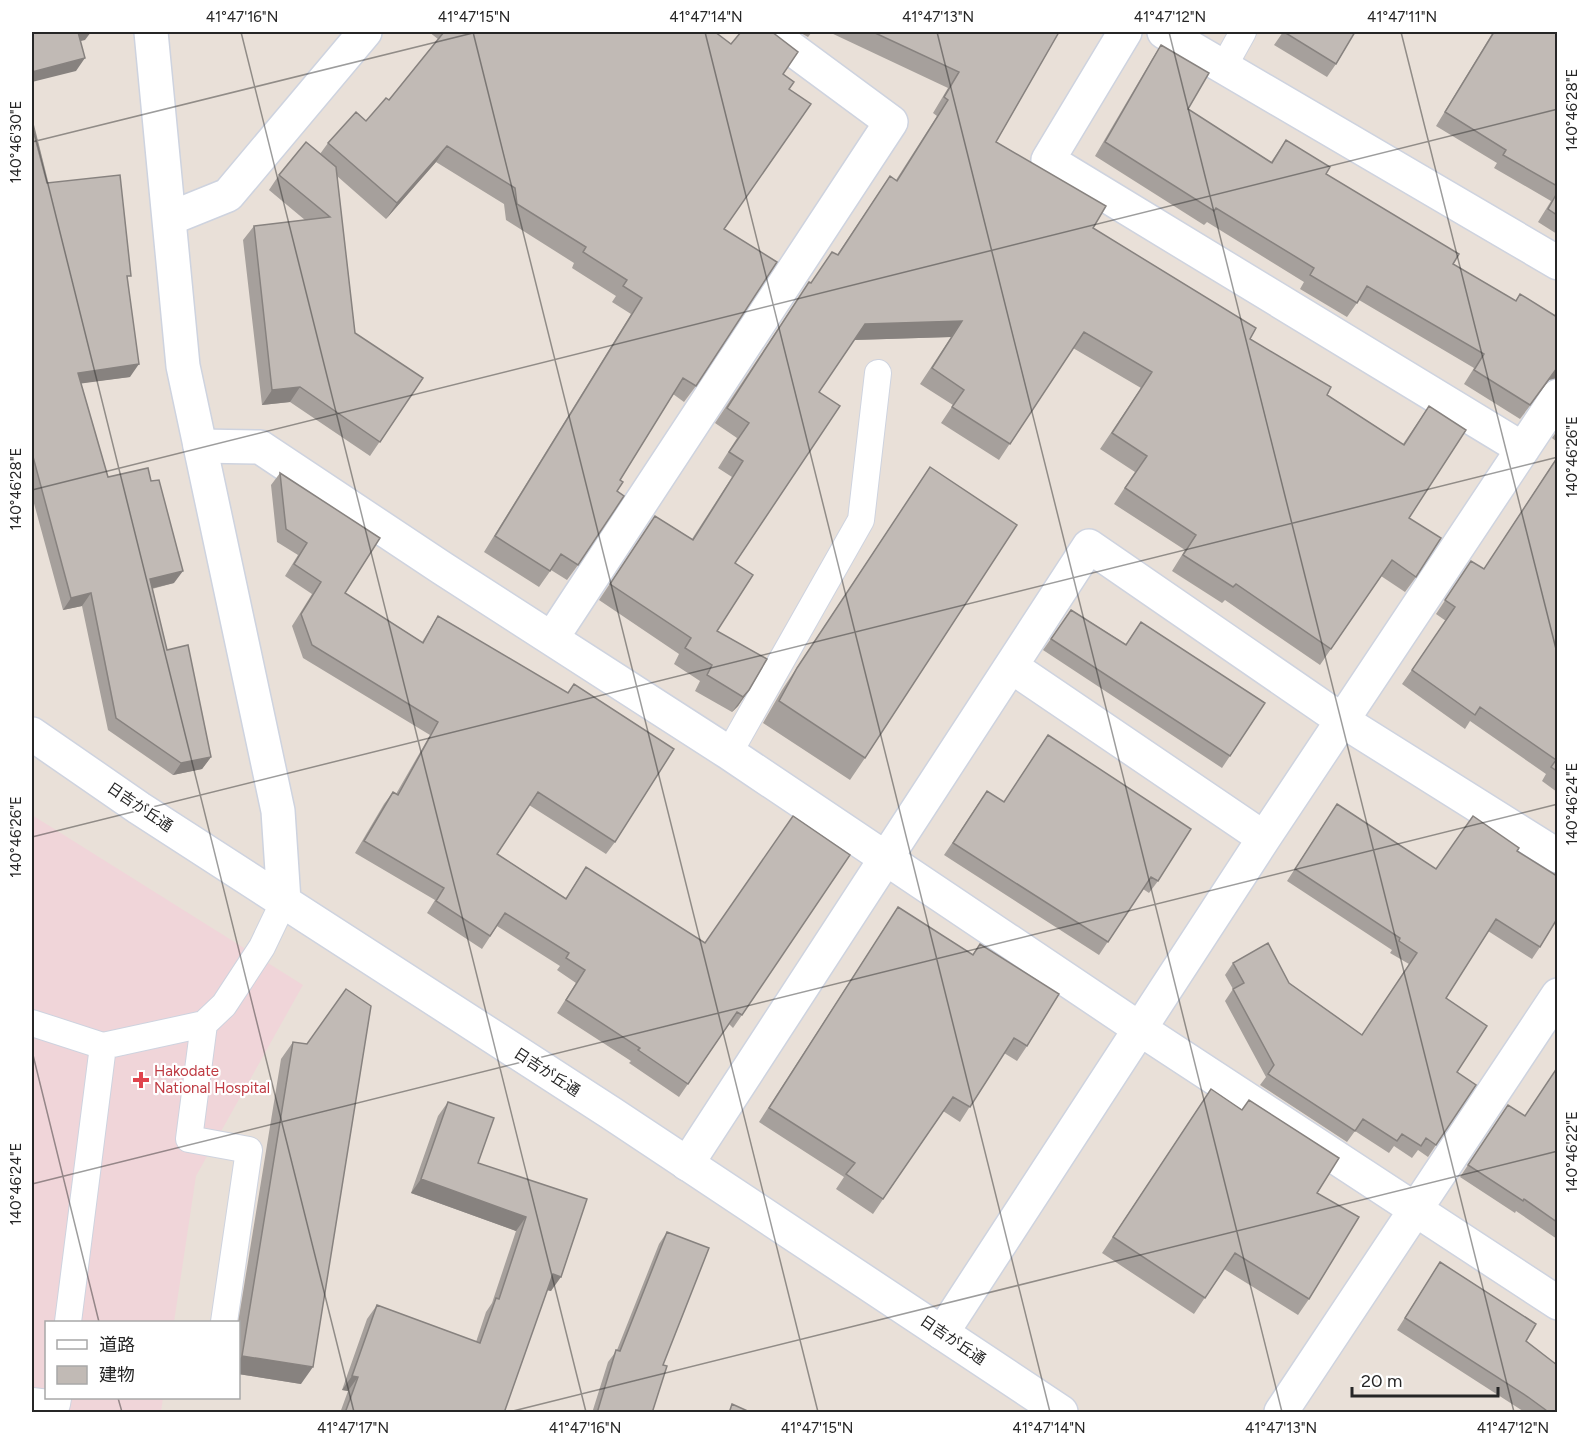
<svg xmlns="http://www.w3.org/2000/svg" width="1589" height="1444" viewBox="0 0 1589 1444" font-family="Figtree,'Noto Sans JP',sans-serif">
<rect width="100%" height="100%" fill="#e9e0d8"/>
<path fill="#f0d5d9" d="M32 815 303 985 196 1176 174 1322H46V1398H163L161 1412H32Z"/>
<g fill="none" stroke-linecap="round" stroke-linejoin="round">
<g stroke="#ced3df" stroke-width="28">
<path id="lane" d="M1224 66 1243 32
M729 753 861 520 878 373
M32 1023 103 1046 204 1024 224 1005 262 947 284 901
M204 1024 189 1139 249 1150 224 1322
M68 1322 103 1046
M32 1401 57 1404 58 1398"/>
</g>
<g stroke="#ced3df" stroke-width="36">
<path id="street" d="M1125 32 1048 160 1523 449
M1164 32 1558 263
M171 218 228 195 365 32
M200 446 260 447 442 568 729 753 1140 1029 1558 1303
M552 638 891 122 769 32
M1012 667 1264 838
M687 1164 1089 546 1343 721 1558 856
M942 1333 1264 838 1558 396
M1281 1412 1558 995"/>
</g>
<g stroke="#ced3df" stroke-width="36">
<path id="secondary" d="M151 32 183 366 278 811 284 901
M32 734 139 808 611 1113 1061 1412"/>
</g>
<use href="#lane" stroke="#fff" stroke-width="26"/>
<use href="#street" stroke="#fff" stroke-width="33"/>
<use href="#secondary" stroke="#fff" stroke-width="33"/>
</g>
<path fill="#a6a09c" d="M429 32H715L731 44 783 74 789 90 724 229 696 386 684 402 673 394 620 480 617 491 578 565 567 580 551 570 539 587 484 552 631 314 612 302 616 296 572 268 574 263 506 220 504 204 436 162 386 219 337 176 355 333 423 378 370 456 290 402 262 405 243 240 254 226 305 220 269 190 279 175 320 154 328 143 366 121 389 100 438 39Z
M799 32H812L808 37Z
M829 32H1059L996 142 1093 228 1327 395 1403 444 1429 406 1409 518 1416 577 1405 592 1381 576 1320 665 1225 600 1222 603 1172 571 1185 550 1114 504 1135 472 1100 449 1141 388 1073 348 999 460 941 423 953 405 920 384 951 337 854 340 819 392 735 563 717 631 749 690 738 706 732 712 695 691 700 681 674 664 679 654 599 600 655 516 692 539 732 477 718 468 737 438 715 423 809 282 811 283 837 255 890 176 896 180 937 116 933 113 948 88Z
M1283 32H1355L1336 64 1327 77 1274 45Z
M1493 32H1557V234L1538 222 1551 201 1494 168 1497 163 1436 126Z
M1161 45 1188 109 1271 162 1286 140 1326 174 1453 264 1515 301 1520 294 1549 380 1520 419 1464 384 1474 368 1359 300 1347 317 1300 289 1304 282 1207 222 1204 225 1095 156 1152 59Z
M32 126 47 183 128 280 130 377 81 383 108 477 174 583 152 589 167 650 211 757 202 769 173 775 108 730 82 606 63 610 32 496Z
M1557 431V442L1552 438Z
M1557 457V792L1542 781 1546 774 1470 721 1465 729 1402 684 1446 621 1436 614 1471 561 1484 569Z
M930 467 865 758 850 780 763 723 782 690Z
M280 473 345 593 422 642 438 616 615 842 606 854 529 805 497 854 566 898 586 867 742 1015 733 1028 729 1024 679 1097 629 1063 631 1061 557 1013 576 983 557 970 560 966 497 926 482 949 427 913 435 900 355 853 384 804 393 792 396 794 430 735 303 658 292 626 312 594 285 576 298 555 277 542 271 485Z
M1071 610 1126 644 1141 622 1230 756 1222 768 1043 650Z
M1048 735 1158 881 1149 893 1143 889 1099 955 944 855 987 791 1004 802Z
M1337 804 1436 869 1517 851 1540 947 1532 959 1488 931 1446 998 1457 1072 1476 1085 1428 1157 1418 1150 1412 1158 1394 1146 1389 1153 1355 1131 1347 1142 1260 1085 1266 1077 1225 1001 1233 989 1225 975 1233 963 1289 983 1362 1035 1409 964 1390 953 1392 950 1287 881Z
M898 907 972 955 980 944 1027 1046 1017 1061 1004 1053 960 1122 943 1111 873 1214 836 1189 844 1177 759 1122Z
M293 1042 307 1044 301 1384 238 1374V1323L281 1059Z
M1557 1068V1239L1516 1211 1515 1213 1460 1177 1508 1105 1525 1116Z
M1211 1089 1242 1110 1317 1193 1309 1299 1298 1315 1224 1269 1194 1314 1102 1253Z
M448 1102 478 1163 587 1199 551 1291 547 1290 504 1413H340L348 1391 342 1390 367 1319 377 1305 476 1342 486 1312 492 1303 516 1231 411 1193 438 1116Z
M667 1232 663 1365 652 1413H592L608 1362 617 1350 659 1244Z
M1440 1262 1526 1341 1557 1413H1526L1397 1330Z"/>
<path fill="#87827f" d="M77 32H91L85 40 69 44Z
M85 58 76 71 32 82V72Z
M447 146 436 162 386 219 397 203Z
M962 321 951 337 854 340 865 324Z
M139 364 130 377 70 385 78 373Z
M1557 368V378L1549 380 1520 419Z
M300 387 290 402 262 405 272 390Z
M183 571 174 583 141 591 150 579Z
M91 593 82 606 63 610 71 598Z
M749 690 738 706 732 712 743 697Z
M211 757 202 769 173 775 181 763Z
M421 1179 526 1217 516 1231 411 1193Z
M553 1274 561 1277 551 1291 543 1289Z
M242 1356 313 1367 301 1384 238 1374V1361Z
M352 1376 358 1377 348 1391 342 1390Z"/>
<path fill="#c1bab5" stroke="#87827f" stroke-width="1.5" d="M32 32H78L85 58 32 72Z
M444 32H715L731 44 741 32H772L798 52 783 74 794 82 789 89 811 104 724 229 777 262 696 386 683 378 620 480 623 482 617 491 624 496 578 565 561 554 550 571 495 536 642 298 623 286 627 280 583 252 586 247 517 204 515 188 447 146 397 203 328 143 356 112 366 121 386 98 389 100Z
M873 32H1059L996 142 1106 206 1093 228 1256 328 1250 339 1331 387 1327 395 1404 445 1429 406 1466 430 1409 518 1441 538 1416 577 1392 560 1331 649 1236 584 1233 587 1183 555 1196 535 1125 488 1147 456 1112 433 1152 372 1084 332 1010 444 952 407 964 390 932 368 962 321 865 324 819 392 840 406 735 563 753 575 717 631 767 659 749 690 743 697 707 675 712 665 685 648 691 638 610 584 655 516 693 540 743 461 729 452 749 423 727 408 809 282 811 283 832 252 838 255 890 176 897 181 948 100 944 97 959 72Z
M1284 32H1355L1336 64Z
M1494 32H1557V186L1503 155 1506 150 1445 112Z
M1161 45 1209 73 1188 109 1272 163 1286 140 1330 167 1326 174 1459 254 1453 264 1516 301 1520 294 1557 317V368L1530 405 1474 370 1484 354 1367 286 1357 303 1310 275 1314 268 1216 208 1214 211 1105 142Z
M32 126 47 183 120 175 131 276H127L139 364 78 373 108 477 148 468 151 481 159 480 183 571 150 579 167 650 188 645 211 757 181 763 116 718 91 593 71 598 32 453Z
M306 142 336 167 355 333 423 378 380 442 300 387 272 390 254 226 330 217 279 175Z
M1557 193V215L1548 209Z
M1557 458V771L1551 767 1556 760 1480 707 1475 715 1412 670 1455 607 1445 600 1471 561 1484 569Z
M930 467 1017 525 865 758 779 701 797 668Z
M280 473 380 538 345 593 423 643 438 616 568 693 574 684 674 749 615 842 538 792 497 854 566 899 586 867 705 943 793 816 850 855 742 1015 737 1012 688 1084 638 1050 640 1048 566 1000 585 970 566 958 569 953 505 913 490 936 436 901 444 888 364 841 393 792 398 795 438 722 312 645 301 614 321 582 294 564 307 543 286 529Z
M1071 610 1126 645 1141 622 1265 703 1230 756 1051 639Z
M1048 735 1191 829 1158 881 1151 877 1108 942 953 843 987 791 1004 802Z
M1337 804 1436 869 1473 816 1519 848 1517 851 1557 876V919L1540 947 1496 919 1446 998 1487 1026 1457 1072 1476 1085 1436 1145 1426 1138 1421 1146 1402 1134 1397 1141 1363 1119 1355 1131 1268 1074 1274 1065 1233 989 1244 983 1233 963 1268 943 1289 983 1362 1035 1417 953 1399 941 1400 938 1295 869Z
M898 907 973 955 980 944 1059 994 1027 1046 1014 1038 970 1107 953 1097 883 1199 846 1174 855 1163 769 1108Z
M346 989 371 1006 313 1367 242 1356 293 1042 307 1044Z
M1557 1068V1222L1524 1199 1523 1201 1468 1165 1508 1105 1525 1116Z
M1211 1089 1242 1110 1249 1100 1339 1158 1317 1193 1359 1217 1309 1299 1235 1253 1205 1298 1113 1237Z
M448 1102 494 1118 478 1163 587 1199 561 1277 553 1274 504 1413H345L358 1377 352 1376 377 1305 480 1343 496 1298 499 1299 526 1217 421 1179Z
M667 1232 709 1248 663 1365 667 1366 652 1413H597L616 1350 620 1351Z
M1440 1262 1536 1324 1526 1341 1557 1365V1413H1550L1528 1397 1405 1318Z
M732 1404 752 1413H729Z"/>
<path fill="none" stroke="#262626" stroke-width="1.5" stroke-opacity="0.45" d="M241 32 586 1412M473 32 818 1412M705 32 1050 1412M937 32 1282 1412M1169 32 1514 1412M1401 32 1558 657M32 120 354 1412M32 142 477 32M32 490 1558 109M32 837 1558 457M32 1051 99 1322M32 1184 1558 804M118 1398 122 1412M509 1412 1558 1151"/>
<path fill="#e0444e" stroke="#fff" stroke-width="2" d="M138 1071h6v6h6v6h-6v6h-6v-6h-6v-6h6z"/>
<g text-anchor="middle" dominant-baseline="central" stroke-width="4.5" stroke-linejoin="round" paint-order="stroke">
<g font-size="15" fill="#262626" stroke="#fff">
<text transform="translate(140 807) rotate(34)">日吉が丘通</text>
<text transform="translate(547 1072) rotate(33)">日吉が丘通</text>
<text transform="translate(953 1340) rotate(34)">日吉が丘通</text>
</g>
<g font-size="15" fill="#be3a42" stroke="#fff" text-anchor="start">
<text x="154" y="1071">Hakodate<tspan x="154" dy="17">National Hospital</tspan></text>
</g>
</g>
<rect width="1589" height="1444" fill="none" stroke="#ffffff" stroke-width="66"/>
<rect x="45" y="1321" width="195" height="78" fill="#ffffff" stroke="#a8a8a8" stroke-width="1.5"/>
<rect x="57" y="1340" width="30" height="9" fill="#ffffff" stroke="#a8a8a8" stroke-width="1.5"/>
<text x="99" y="1351" font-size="18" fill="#262626">道路</text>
<rect x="57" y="1366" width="30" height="18" fill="#c1bab5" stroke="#a8a8a8" stroke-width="1.5"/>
<text x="99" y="1381" font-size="18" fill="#262626">建物</text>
<path d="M1352 1387v9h146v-9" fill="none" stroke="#262626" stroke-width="3"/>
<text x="1361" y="1387" font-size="18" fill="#262626" stroke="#ffffff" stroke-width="4.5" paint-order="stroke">20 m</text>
<rect x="33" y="33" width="1523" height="1378" fill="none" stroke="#262626" stroke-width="2"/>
<g font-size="15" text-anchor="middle" fill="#262626">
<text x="242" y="22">41°47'16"N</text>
<text x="474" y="22">41°47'15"N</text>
<text x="706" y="22">41°47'14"N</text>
<text x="938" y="22">41°47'13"N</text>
<text x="1170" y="22">41°47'12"N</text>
<text x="1402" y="22">41°47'11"N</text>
<text transform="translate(1572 110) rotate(-90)" y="5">140°46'28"E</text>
<text transform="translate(16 142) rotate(-90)" y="5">140°46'30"E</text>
<text transform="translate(1572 457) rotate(-90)" y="5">140°46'26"E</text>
<text transform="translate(16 489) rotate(-90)" y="5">140°46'28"E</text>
<text transform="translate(1572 804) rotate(-90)" y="5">140°46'24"E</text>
<text transform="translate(16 837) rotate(-90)" y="5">140°46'26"E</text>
<text transform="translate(1572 1152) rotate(-90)" y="5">140°46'22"E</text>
<text transform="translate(16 1184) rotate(-90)" y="5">140°46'24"E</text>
<text x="353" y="1433">41°47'17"N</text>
<text x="585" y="1433">41°47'16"N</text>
<text x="817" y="1433">41°47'15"N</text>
<text x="1049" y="1433">41°47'14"N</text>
<text x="1281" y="1433">41°47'13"N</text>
<text x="1513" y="1433">41°47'12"N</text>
</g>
</svg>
